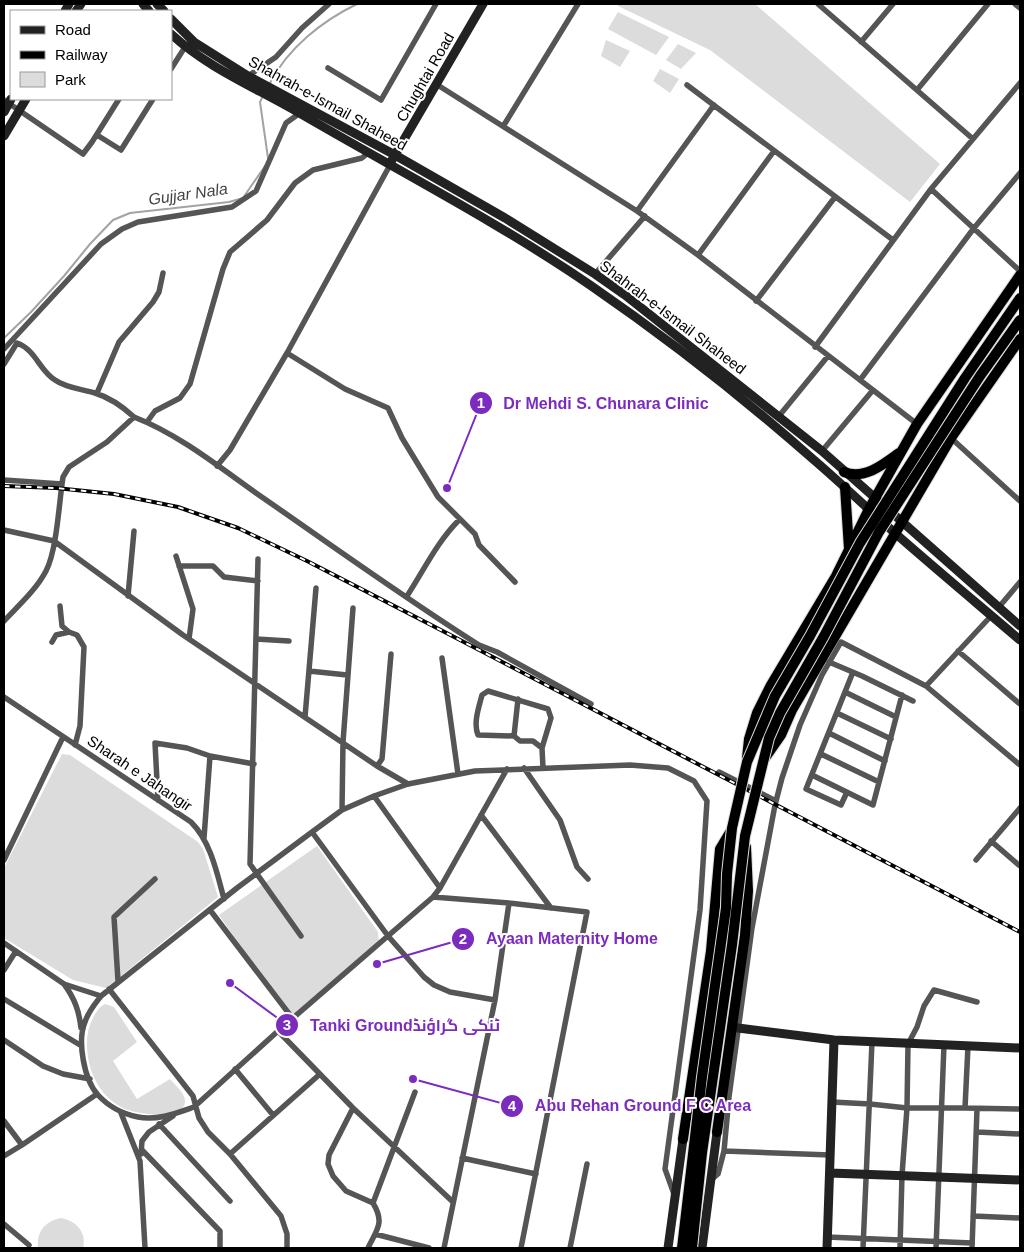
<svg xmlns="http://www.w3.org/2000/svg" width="1024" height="1252" viewBox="0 0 1024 1252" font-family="Helvetica,Cairo,sans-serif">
<rect width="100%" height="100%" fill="#fff"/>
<path fill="#dcdcdc" d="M618 4H755L940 164 910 202 710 50 618 6Z
M618 12 669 37 656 55 608 29Z
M606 40 630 51 620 67 601 56Z
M678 44 696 53 681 69 666 60Z
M660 69 679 79 670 93 653 81Z
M62 754 70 755 198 842 203 849 218 897 106 988 73 980 4 938V868Z
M317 846 378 932 379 943 296 1013 289 1015 219 915Z
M105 1004 114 1007 137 1042 113 1061 137 1099 170 1079C175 1085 185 1093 185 1101 185 1122 135 1114 123 1108 98 1096 86 1068 87 1041 87 1030 94 1009 105 1004Z
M61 1218C76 1221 87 1232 83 1248H38C36 1232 45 1221 61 1218Z"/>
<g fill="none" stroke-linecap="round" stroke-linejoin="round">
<path stroke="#a3a3a3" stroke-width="2" d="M270 83C288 48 322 21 357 4
M263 96 260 102 268 158
M4 338 31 312 64 276 90 244 113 220 130 213 229 202 243 198 265 166"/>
<g stroke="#dbdbdb" stroke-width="12">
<path id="highway" d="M844 472C864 480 883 465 899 453
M845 487 849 549
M747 758 749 739 757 713 771 685 836 576 869 509 917 424 1020 275
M765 758 781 735 792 710 951 438 1020 339
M717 1132 745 935 748 891 746 847
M683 1139 711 951 720 849 732 829"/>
</g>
<path stroke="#555" stroke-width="5.5" d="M818 4 973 139
M1015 4 1020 8
M861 42 893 4
M328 68 381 100 436 4
M171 69 185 47
M248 76 276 57 302 28 329 4
M436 84 637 211 698 255 917 424
M687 85 893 240
M917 90 988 4
M4 100 83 154 92 142 119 99
M504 125 578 4
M97 135 121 150 153 99
M931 189 1020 271
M637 211 714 105
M698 255 774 151
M595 274 645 216
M756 301 835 197
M815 347 931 189 1020 83
M4 349 101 244 122 229 138 222 232 207 256 191 286 123 300 113
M287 353 345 389 388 408 402 438 438 497 475 534 479 545 515 582
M4 364 17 343C36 350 39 370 55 380 66 388 82 389 95 393 111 398 122 406 134 417
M860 380 974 228 1020 173
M97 393 119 342 153 302 159 292 163 273
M779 416 828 356
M147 422 155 411 180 398 190 384 223 269 230 252 267 220 295 183 313 170 362 158 368 153
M951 438 1020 501
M822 451 873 390
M217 466 230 450 287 353 390 165
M4 480 62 484
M4 530 54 541 183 635 377 766
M176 556 193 609 189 639
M258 559 250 864 301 936
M179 566H213L224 577 258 581
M128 596 134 531
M407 596C424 570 437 542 459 520
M60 606 62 626 69 632 77 635 84 647 80 726 75 745
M999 607 1020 582
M4 621C18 606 36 590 46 571 57 550 59 502 63 477L69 467 107 442 134 417C178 434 218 466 256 493 330 544 403 597 479 645L497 652 591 704
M256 639 289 641
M52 642 56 635 69 632
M958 651 1020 704
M391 654 382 759 377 766 408 784
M442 658 458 774
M829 662 862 676 913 701
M309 671 347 675
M926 686 991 616
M845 692 896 717
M4 697 191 822C211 842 217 873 224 899
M837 713 891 739
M305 717 316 588
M829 733 885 761
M514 736 518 699
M542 748 533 741H520L514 736 478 735C473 723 479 707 482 695L488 691 548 709 551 718 542 748 543 768
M821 754 879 782
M524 768 560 820 577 867 588 879
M507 769 440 888 433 897 278 1031 194 1107C177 1113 157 1121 138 1117 123 1114 109 1107 98 1095 84 1080 77 1041 85 1022 88 1012 95 1004 101 996L237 888 312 832 342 810 374 796 408 784 475 771 630 765 668 768 694 781 707 801 700 910 665 1169 674 1194
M719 772 776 801
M812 775 873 805 902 695
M847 792 841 805 806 789 853 672
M374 796 440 888
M158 800 155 743 187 748 210 756 254 764
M342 810 343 742 353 608
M481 815 551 908
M312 832 388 936 424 977 434 985 450 992 495 1000
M204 838 210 756
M991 841 1020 866
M4 860 63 737
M976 860 1020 808
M433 897 509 903 587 912 521 1248
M210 910 293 1019
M4 943 64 984 101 996
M4 970 16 951
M118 981 114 917 155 879
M64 984C75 999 79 1011 81 1028
M109 989 193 1096 199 1118 208 1132 230 1154 281 1216 287 1234V1248
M4 999 80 1045
M278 1031 353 1108 453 1202
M4 1040 43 1066 63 1074 90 1079
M968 1046 965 1108 1020 1109
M235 1069 273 1115
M832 1102 870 1104 907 1108H965
M353 1108 329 1155 328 1164 333 1176 346 1191 373 1203
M121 1113 140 1161 145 1248
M4 1121 22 1145
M159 1124 230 1201
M977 1132 1020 1134
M142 1150 217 1228 220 1231V1248
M724 1151 830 1155
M141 1154 142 1141 149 1132 173 1116
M230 1154 320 1074
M4 1156 22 1145 97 1094
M462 1158 536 1174
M711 1180 718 1174 724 1151 729 1097 752 928 775 805 782 778 800 725 822 675 841 642 926 686 1020 765
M973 1216 1020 1218
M4 1224 29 1245
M375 1234 429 1248
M827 1237 972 1243
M368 1248C377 1229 385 1223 373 1203L415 1092
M444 1248 495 1000 509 903
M570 1248 587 1164
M863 1248 872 1042
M900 1248 902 1175 907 1108 908 1044 917 1027 924 1006 934 990 977 1002
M936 1248 944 1045
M972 1248 977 1109"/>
<path stroke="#222" stroke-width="9" d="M143 4 149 11
M157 4 164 11
M65 11 69 4
M76 11 81 4
M171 19 194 42 248 76 395 155 505 218 595 274 625 295 822 451 1020 626
M171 34C209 69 257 88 301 114 397 170 498 222 590 285 667 338 745 399 814 460 842 484 869 510 896 534 937 570 979 605 1020 640
M4 112 11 99
M4 136 26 99
M392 160 483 4
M738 1028 834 1040 1020 1048
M830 1173 1020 1180
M668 1248 683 1139
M702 1248 717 1132
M827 1248 834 1040"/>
<use href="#highway" stroke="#000" stroke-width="10"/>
<g stroke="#000" stroke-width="4">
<path id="rail" d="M4 486 56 488 114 494 178 507 238 528 307 561 435 627 1020 932"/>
</g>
<use href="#rail" stroke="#fff" stroke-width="2" stroke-dasharray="5.5" stroke-linecap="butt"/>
<g stroke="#dbdbdb" stroke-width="12" stroke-linecap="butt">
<path id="highway-bridge" d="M682 1248 702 1077 726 908 727 874 732 828 747 762 775 696 810 636 860 543 965 378 1020 298
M692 1248 702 1153 732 945 745 836 769 738 780 713 824 636 879 532 980 376 1020 320"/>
</g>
<use href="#highway-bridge" stroke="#000" stroke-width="10"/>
</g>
<g text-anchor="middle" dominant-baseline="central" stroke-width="4" stroke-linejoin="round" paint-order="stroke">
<g font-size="15" fill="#000" stroke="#fff">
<text transform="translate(425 77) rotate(-60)">Chughtai Road</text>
<text transform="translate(328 103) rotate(29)">Shahrah-e-Ismail Shaheed</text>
<text transform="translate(673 317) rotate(37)">Shahrah-e-Ismail Shaheed</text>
<text transform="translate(140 773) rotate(34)">Sharah e Jahangir</text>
</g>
<g font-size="16" font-style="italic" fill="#444" stroke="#fff">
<text transform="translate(188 194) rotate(-8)">Gujjar Nala</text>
</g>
</g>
<path fill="none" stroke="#7b2cbf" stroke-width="2" d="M447 488L481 403M377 964L463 939M230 983L287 1025M413 1079L512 1106"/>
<g fill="#7b2cbf" stroke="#fff" stroke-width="2">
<circle cx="447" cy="488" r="5"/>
<circle cx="377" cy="964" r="5"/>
<circle cx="230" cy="983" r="5"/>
<circle cx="413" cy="1079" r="5"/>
<circle cx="481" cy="403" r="12"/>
<circle cx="463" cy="939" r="12"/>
<circle cx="287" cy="1025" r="12"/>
<circle cx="512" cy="1106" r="12"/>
</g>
<g font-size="15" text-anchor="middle" font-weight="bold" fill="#fff">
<text x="481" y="408">1</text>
<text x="463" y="944">2</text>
<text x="287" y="1030">3</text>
<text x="512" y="1111">4</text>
</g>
<g font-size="16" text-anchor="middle" font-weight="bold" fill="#7b2cbf" stroke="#fff" stroke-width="4" stroke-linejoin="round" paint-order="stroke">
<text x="606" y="409">Dr Mehdi S. Chunara Clinic</text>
<text x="572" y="944">Ayaan Maternity Home</text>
<text x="405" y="1031">Tanki Groundٹنکی گراؤنڈ</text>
<text x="643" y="1111">Abu Rehan Ground F C Area</text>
</g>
<rect width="1024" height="1252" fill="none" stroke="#000000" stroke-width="10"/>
<rect x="10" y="10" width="162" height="90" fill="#ffffff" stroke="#999999"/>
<rect x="20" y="26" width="25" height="8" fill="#222222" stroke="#999999"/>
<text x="55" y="35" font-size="15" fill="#000000">Road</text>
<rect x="20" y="51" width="25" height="8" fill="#000000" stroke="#999999"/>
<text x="55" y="60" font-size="15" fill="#000000">Railway</text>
<rect x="20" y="72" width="25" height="15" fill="#dcdcdc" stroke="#999999"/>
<text x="55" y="85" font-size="15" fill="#000000">Park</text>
</svg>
